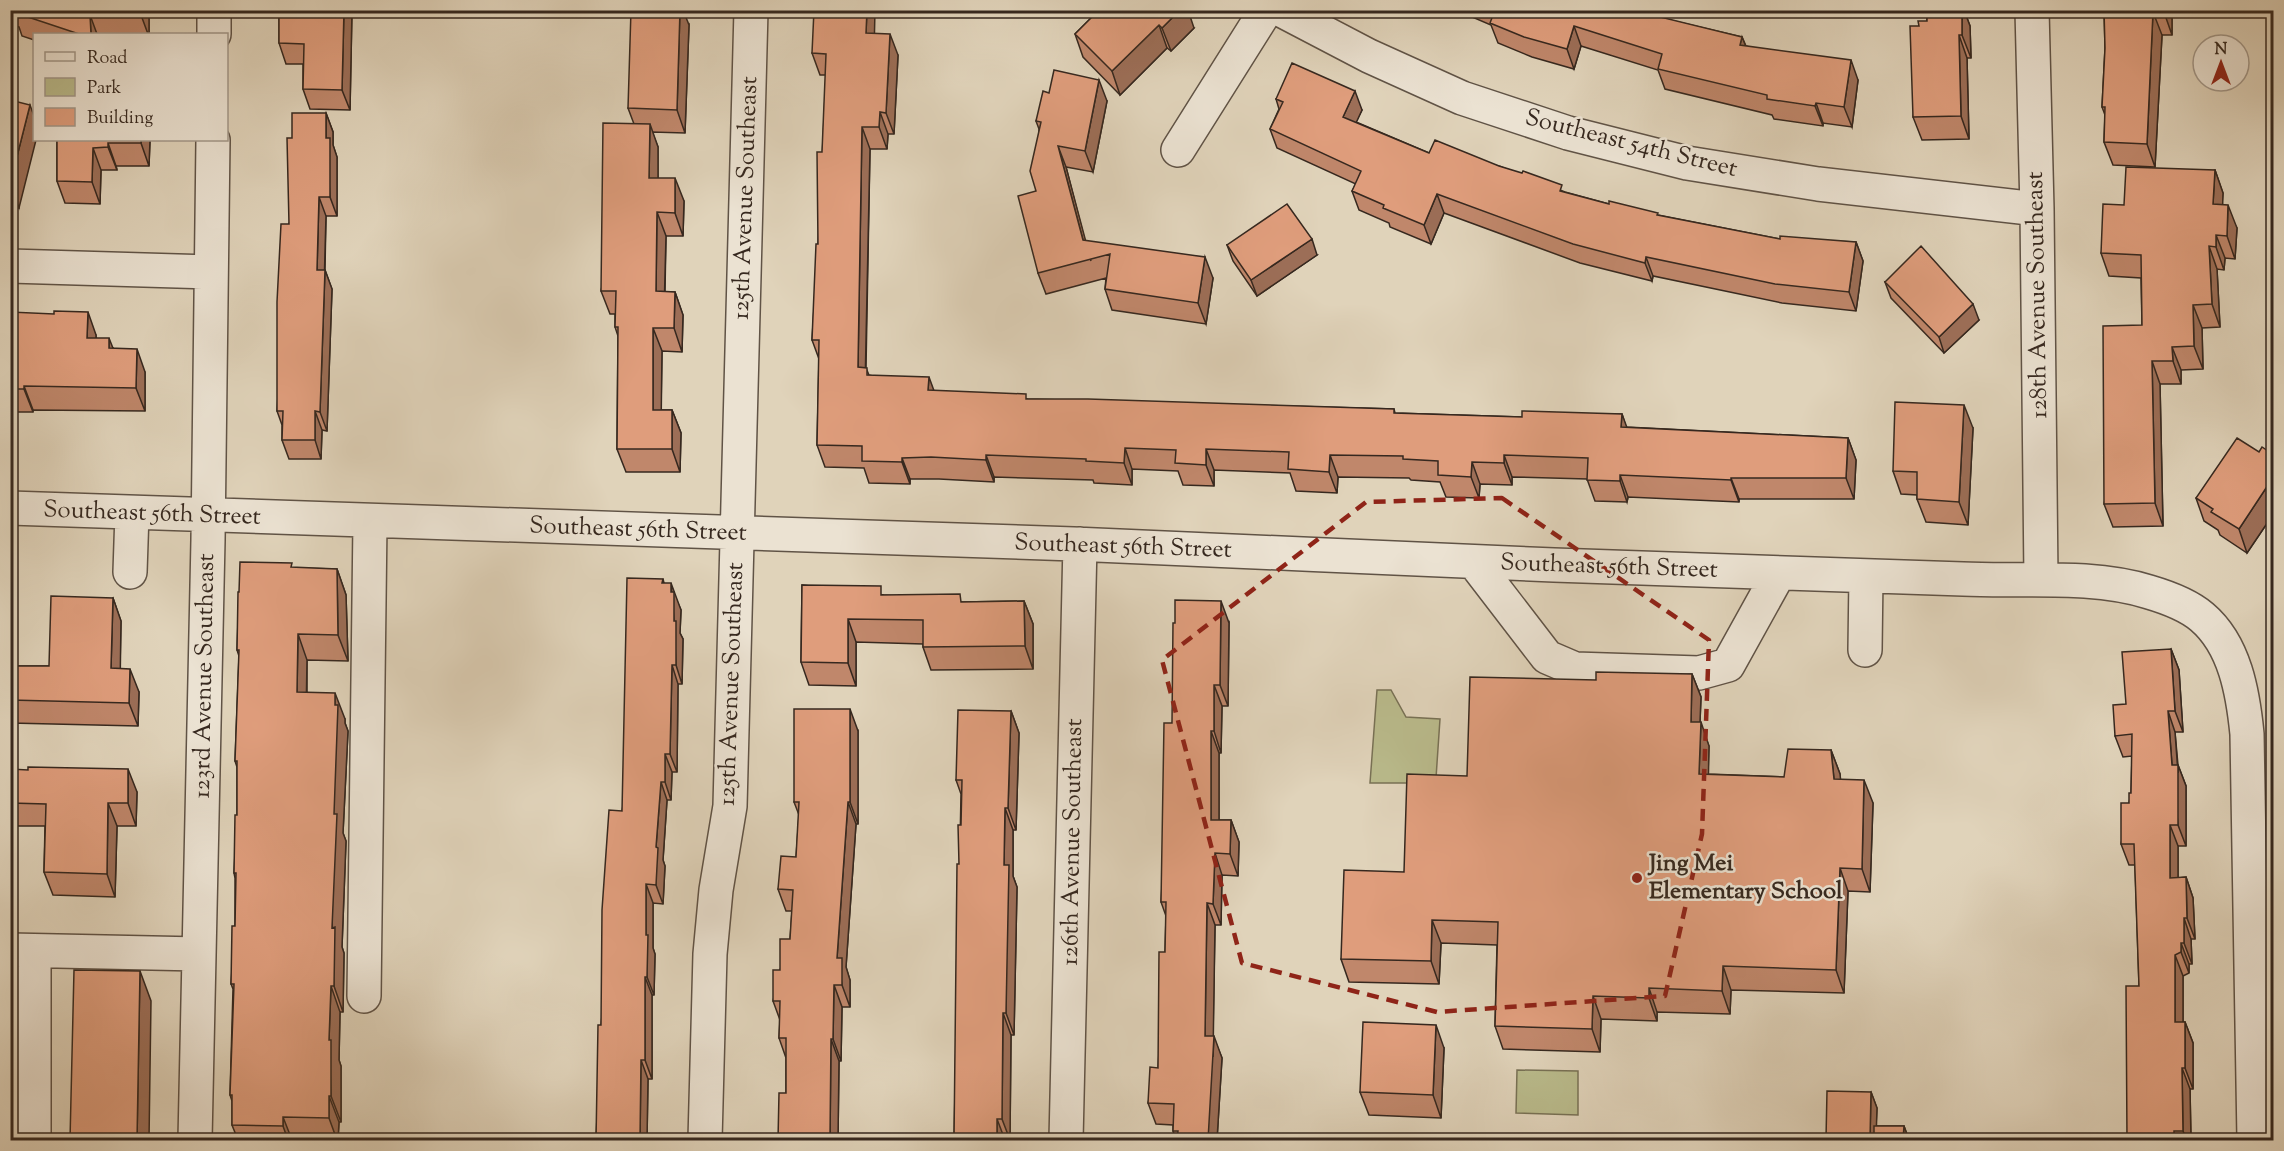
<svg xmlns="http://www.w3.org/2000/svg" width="2284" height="1151" viewBox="0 0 2284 1151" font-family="'Sorts Mill Goudy',serif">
<rect width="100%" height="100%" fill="#e0d3ba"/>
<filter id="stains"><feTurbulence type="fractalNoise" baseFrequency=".00333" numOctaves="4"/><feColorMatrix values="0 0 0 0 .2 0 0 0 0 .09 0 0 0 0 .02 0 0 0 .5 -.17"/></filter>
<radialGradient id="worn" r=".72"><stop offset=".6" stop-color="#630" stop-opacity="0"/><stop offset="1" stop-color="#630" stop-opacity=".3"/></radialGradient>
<path fill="#b9ba8b" stroke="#787155" stroke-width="1.5" d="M1377 690H1391L1406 717 1440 719 1436 778 1431 783H1370Z
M1517 1070 1578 1071V1115L1516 1113Z"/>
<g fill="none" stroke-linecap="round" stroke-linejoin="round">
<g stroke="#605346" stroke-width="36">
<path id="minor" d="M1281 10 1369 56 1462 98 1568 133 1687 163 1818 184 2037 209
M2032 10 2037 209 2041 579
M214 34V10
M1178 150 1266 10
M10 266 211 272
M10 508C365 522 720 532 1074 544 1234 550 1394 559 1554 565 1690 570 1826 575 1963 579 2021 582 2092 574 2149 592 2166 597 2188 605 2202 617 2235 645 2243 693 2247 734L2254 1140
M1474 562 1547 657 1575 669 1699 673 1728 665 1779 573
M130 572 132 513
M1865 650 1866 576
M10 950 199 954
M364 996 370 522
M34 1140V951
M195 1140 208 540 213 140
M705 1140 710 954 716 890 730 806 751 10
M1066 1140 1080 544"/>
</g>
<use href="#minor" stroke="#ebe2d2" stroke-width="33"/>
</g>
<path fill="#c0876b" stroke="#36281f" stroke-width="1.5" d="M10 10H149V34H34V40L22 36 19 27 10 25Z
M279 10H352L350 110 310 109 303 89V64H286L279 43Z
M1099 10 1194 28 1171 51 1167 48 1120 95 1083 57 1075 34Z
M1456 10H1655L1657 17 1742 37 1746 46 1858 80 1852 127 1823 123V126L1774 119 1772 115 1665 89 1658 70 1581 46 1574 69 1532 57 1498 43 1491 25Z
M1927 10H1964L1970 26 1971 58H1967L1969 139 1922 140 1913 117 1927 21Z
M2104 10H2172V35H2162L2155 167 2113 165 2104 142 2105 115 2102 107 2105 48Z
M689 25 685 133 652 132 658 147V178L684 201 683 236H666L665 292H675L683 315 682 352 662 351 661 410H672L681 433 680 472H626L617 449 618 336 615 327V314H610L601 291 634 124 628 108Z
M874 33 898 55 894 134H888L887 149H870L866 368 869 375 934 391 1028 399 1394 409 1395 413 1522 417 1622 414 1626 427 1848 438 1856 460 1854 499H1739V502L1628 497 1627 502 1595 501 1587 479 1512 477V485L1480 484 1479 498 1446 497 1440 482 1411 480 1409 478 1338 477 1337 493 1296 491 1290 473 1214 470V486L1183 485 1178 471 1132 469V485L1094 483 1093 480 994 477V482L939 479H910V484L869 483 864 468 825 467 817 445 819 359 812 340 818 244 826 75H820L812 53Z
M1049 93 1107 101 1093 172 1066 167 1085 241 1213 278 1206 324 1112 310 1105 289 1106 278 1046 294 1038 273 1036 191 1039 129 1036 121Z
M1276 99 1362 110 1356 122 1429 153 1499 166 1565 192 1609 204 1658 215 1780 239 1856 242 1863 261 1856 311 1782 303 1653 276 1652 281 1580 263 1444 213 1431 244 1390 227 1389 223 1359 210 1352 191 1356 184 1277 148 1270 129 1279 109Z
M10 100 19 208 10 206Z
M326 113 333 132V145L337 157V216H326L325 270 332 289 327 431 322 430 321 459H289L282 440V425L277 411 289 224Z
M57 140H150L149 166H116L117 170H101L100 204 65 203 57 181Z
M2215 170 2223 193 2222 204 2237 228 2235 259 2225 258 2224 270 2217 269 2220 327 2202 328 2203 369 2181 370V384H2160L2163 526 2113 527 2104 504 2142 325 2141 278 2109 276 2101 253 2124 205Z
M1227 245 1317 255 1257 296 1233 261Z
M1885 282 1979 320 1944 353 1891 298Z
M10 312 96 335V338L113 348 145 372V411L33 410V412H10Z
M1973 428 1968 525 1926 522 1917 499V495L1901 494 1893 471Z
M2259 452 2274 455V513L2247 553 2220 535 2218 530 2204 521 2196 498Z
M293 568 337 569 346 595 348 661 307 660V692L345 719V723L348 731 343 833 346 841 342 947 344 953 343 1012H340L339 1060 341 1066V1122H339L338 1140H238L232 1125V1101L230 1095 233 989 231 984 235 926V878L234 873 237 815V767L235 761 239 656 237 650 239 592Z
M663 579 664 583 673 592 681 610 680 633 683 639 682 684H678L677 772H672L671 800H667L663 860 665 866 663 904 653 903V948L655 954 654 995H652V1079H648L647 1140H596L601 1025 622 811Z
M802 585 884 595 963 602 1024 601 1033 624V669L931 670 923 647V644L856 642V686L809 685 801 662Z
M113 598 121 621 120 668 139 692 138 726 10 723V666H49Z
M1229 623 1228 706H1222L1221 753H1219V820H1231L1239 842 1238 876 1222 875 1221 925H1215L1213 1036 1222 1058 1217 1140H1176L1173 1131V1125L1156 1124 1148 1103 1158 1068 1165 952 1166 916 1161 902 1172 723Z
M2171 649 2179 670 2183 732H2175L2178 765 2186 786V846H2178V878L2186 877 2193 898 2195 939H2191L2192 964H2189V973L2183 976V1022H2185L2193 1043V1089H2190L2191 1140H2127L2139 986 2135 865H2129L2121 844 2131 793 2132 756 2123 757 2115 736 2126 704Z
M1692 674 1701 697 1700 722 1709 746 1708 774 1784 777 1831 750 1840 774V779L1873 803 1870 892 1848 891 1844 993 1731 990 1730 1014 1657 1012V1021L1601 1019 1600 1052 1503 1049 1495 1026 1497 945 1441 943 1439 984 1349 982 1341 959 1404 872 1467 776 1596 680Z
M1011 711 1019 733 1016 830H1013V876L1017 887 1014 1035H1011L1010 1140H954L961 794 956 780Z
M858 731V824H856L846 967 850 980V1007H842L841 1061H839L838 1140H778L786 1093V1058L779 1038 780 1020 773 1001 780 970 790 939 792 911H786L778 889 796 857 799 815 794 802Z
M10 769 137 792 136 826H117L115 897 53 895 44 872 45 826H10Z
M1444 1048 1441 1118 1369 1115 1360 1092Z
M1871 1092 1877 1108 1876 1126H1904L1909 1140H1827L1826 1139Z"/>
<path fill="#9c6e57" stroke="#36281f" stroke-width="1.5" d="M141 10H149V34H148L141 15Z
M344 10H352L350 110 342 90Z
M680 10H683L689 25 685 133 677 110Z
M867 10H875L874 54 866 33Z
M1180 10H1188L1194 28 1171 51 1162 28Z
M1653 10H1655L1661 29 1652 15Z
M1962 10H1964L1970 26 1971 58 1962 35Z
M2164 10H2172V35L2164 12Z
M2153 12 2162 35 2155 167 2147 144Z
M90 15 97 34H91Z
M1159 25 1167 48 1120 95 1112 71Z
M1574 26 1581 46 1574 69 1567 49Z
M890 34 898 55 894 134 886 113Z
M1959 35 1967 58 1969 139 1961 116Z
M1742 37 1750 57 1740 45Z
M1851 60 1858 80 1852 127 1844 107Z
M1099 80 1107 101 1093 172 1085 151Z
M1355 91 1362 110 1350 136 1343 117Z
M1816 103 1823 123V126L1815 106Z
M30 105 34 116V140H36L19 208 10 184Z
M880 112 888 134 887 149 879 127Z
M326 113 333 132V145L337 157V216L330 197 326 138Z
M650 124 658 147V201L649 178Z
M862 127 870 149 865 389 858 367Z
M141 140H150L149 166 141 143Z
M108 143 116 166 117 170 108 147Z
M1058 146 1066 167 1091 261 1083 240Z
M93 148 101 170 100 204 92 182Z
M2215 170 2223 193 2222 227 2213 204Z
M675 178 684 201 683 236 675 213Z
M1437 194 1444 213 1431 244 1424 225Z
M319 197 326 216 324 289 317 270Z
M2228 205 2237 228 2235 259 2227 236Z
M657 212 666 236 664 314 656 291Z
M2216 235 2225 258 2224 270 2216 247Z
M1312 239 1317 255 1257 296 1251 280Z
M1856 242 1863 261 1856 311 1849 292Z
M2209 246 2217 269 2220 327 2212 304Z
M1205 257 1213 278 1206 324 1198 303Z
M1646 257 1653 276 1652 281 1645 263Z
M325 270 332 289 327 431 320 412Z
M675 292 683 315 682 352 674 328Z
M1973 304 1979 320 1944 353 1939 337Z
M2193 305 2202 328 2203 369 2194 346Z
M88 312 96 335V361L87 338Z
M653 328 662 351 661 433 653 410Z
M109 338 118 361 109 348Z
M2172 347 2181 370V384L2173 361Z
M137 349 145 372V411L136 388Z
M2152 361 2160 384 2163 526 2155 503Z
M929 377 937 399 928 390Z
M24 386 33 410V412L24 389Z
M1964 405 1973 428 1968 525 1959 502Z
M672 410 681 433 680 472 672 449Z
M315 411 322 430 321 459 315 440Z
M1622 414 1630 436 1621 427Z
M1848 438 1856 460 1854 499 1846 478Z
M1125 448 1132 469V485L1124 463Z
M1206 449 1214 470V486L1206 465Z
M986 455 994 477V482L986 460Z
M1330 455 1338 477 1337 493 1329 472Z
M1504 455 1512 477V485L1504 463Z
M902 458 910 479V484L902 462Z
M1472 462 1480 484 1479 498 1471 477Z
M1620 475 1628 497 1627 502 1620 481Z
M1731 478 1739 499V502L1731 480Z
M2268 485 2274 498V513L2247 553 2239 529Z
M337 569 346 595 348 661 338 635Z
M671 583 681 610 680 633 683 639 682 684 676 665 674 621Z
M113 598 121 621 120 691 111 668Z
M1024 601 1033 624V669L1025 646Z
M1221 601 1229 623 1228 706 1220 685Z
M848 619 856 642V686L848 663Z
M298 634 307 660 306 718 297 692Z
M2171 649 2179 670 2183 732 2175 711Z
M672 665 678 684 677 772 670 754Z
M130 669 139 692 138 726 129 703Z
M1692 674 1701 697 1699 746 1691 722Z
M1214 685 1222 706 1221 753 1214 731Z
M335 693 345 719V723L348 731 343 833 346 841 342 947 344 953 343 1012 334 986 332 928Z
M850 709 858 731V824L850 802Z
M1011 711 1019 733 1016 830 1008 808Z
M2168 711 2175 732 2178 773V765L2186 786V846L2178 825 2172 765Z
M1701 722 1709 746 1708 797 1699 774Z
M1211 731 1219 753V841L1211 820Z
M1831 750 1840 774 1843 802 1834 779Z
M665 754 672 772 671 800 665 782Z
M128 769 137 792 136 826 128 803Z
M1864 780 1873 803 1870 892 1862 869Z
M661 782 667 800 663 860 665 866 663 904 656 885V847Z
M848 802 856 824 846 967 850 980V1007L842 985 837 958Z
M108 803 117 826 115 897 107 874Z
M1005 808 1013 830V876L1017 887 1014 1035 1006 1013 1004 865Z
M1231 820 1239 842 1238 876 1230 854Z
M2170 825 2178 846V899L2170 878Z
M1215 853 1222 875 1221 925 1213 904Z
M1840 868 1848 891 1844 993 1836 970Z
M2186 877 2193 898 2195 939 2187 918Z
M646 884 653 903V948L655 954 654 995 647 977 646 935Z
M1207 903 1215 925 1213 1057 1214 1036 1222 1058 1217 1140H1208L1205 1036Z
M2184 918 2191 939 2192 964 2184 943Z
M1432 920 1441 943 1439 984 1431 961Z
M2181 943 2189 964V973L2181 952Z
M2175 955 2183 976V1043L2175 1022Z
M1723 966 1731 990 1730 1014 1722 991Z
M140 971 151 1001 149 1140H137Z
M645 977 652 995V1079L645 1060Z
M834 985 842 1007 841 1061 833 1039Z
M331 986 340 1012 339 1060 341 1066V1122L331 1096 329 1040Z
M1649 988 1657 1012V1021L1649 998Z
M1593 996 1601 1019 1600 1052 1592 1029Z
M1003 1013 1011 1035 1010 1140 1002 1119Z
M2185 1022 2193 1043V1089L2185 1068Z
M1436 1025 1444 1048 1441 1118 1433 1095Z
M831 1039 839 1061 838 1140H830Z
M641 1060 648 1079 647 1140H640Z
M2182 1068 2190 1089 2191 1140H2187L2183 1131Z
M1871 1092 1877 1108 1876 1140H1870V1139Z
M329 1096 339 1122 338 1140H337L329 1118Z
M283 1117 292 1140H288L283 1126Z
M997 1119 1005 1140H997Z
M1904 1126 1909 1140H1903Z"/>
<path fill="#df9d7c" stroke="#36281f" stroke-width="1.5" d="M14 10H141V15H90L91 34H79L13 12Z
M279 10H344L342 90 303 89 304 44 279 43Z
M631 10H680L677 110 628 108Z
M814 10H867L866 33 890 34 886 113 880 112 879 127H862L858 367 867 368V375L929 377 928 390 1026 394V399H1088L1394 409V413L1522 417V411L1622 414 1621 427 1848 438 1846 478H1731V480L1620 475V481L1587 480 1588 458 1504 455V463L1472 462 1471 477 1438 475V461L1403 459V456L1330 455 1329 472 1288 469 1289 452 1206 449V465L1175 463 1176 450 1125 448 1124 463 1086 461V459L986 455V460L931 457 902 458V462L862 461V446L817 445 819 340H812L816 244H818L817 152H822L826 54 812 53Z
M1099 10H1180L1162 28 1159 25 1112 71 1075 34Z
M1495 10H1653L1652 15 1742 37 1740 45 1851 60 1844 107 1816 103 1815 106 1767 99V95L1658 69 1662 54 1574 26 1567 49 1524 37 1490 23Z
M1927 10H1962V35H1959L1961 116 1913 117 1910 26H1919L1918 21H1927Z
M2104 10H2164V12H2153L2147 144 2104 142 2105 107H2102L2105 48Z
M1292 63 1355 91 1343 117 1429 153 1435 140 1499 166 1522 173 1523 171 1562 185 1560 191 1609 204V201L1658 213 1657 215 1780 239V236L1856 242 1849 292 1775 284 1646 257 1645 263 1573 244 1437 194 1424 225 1383 208 1384 205 1352 191 1361 171 1270 129 1283 102 1276 99Z
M1054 70 1099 80 1085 151 1058 146 1083 240 1205 257 1198 303 1105 289 1110 254 1038 273 1018 196 1036 191 1030 171 1041 122 1036 121 1043 91 1049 93Z
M10 100 30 105 10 184Z
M292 113H326V138H330V197H319L317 270H325L320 412 315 411V440H282L283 411H277V302L281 224H289L287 138H292Z
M603 123 650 124 649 178H675V213L657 212 656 291 675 292 674 328H653V410H672V449H617L618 327H615L616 291H601Z
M57 140H141V143H108V147L93 148 92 182 57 181Z
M2126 167 2215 170 2213 204 2228 205 2227 236 2216 235V247L2209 246 2212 304 2193 305 2194 346 2172 347 2173 361H2152L2155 503 2104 504 2103 326 2142 325 2141 255 2101 253 2103 204 2124 205Z
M1287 204 1312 239 1251 280 1227 245Z
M1921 246 1973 304 1939 337 1885 282Z
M54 311 88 312 87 338H109V348L137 349 136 388 24 386V389H10V312L54 314Z
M1895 402 1964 405 1959 502 1917 499V472L1893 471Z
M2237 438 2259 452 2262 447 2274 455V504L2268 485 2239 529 2211 512 2213 509 2196 498Z
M240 562 292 563 291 567 337 569 338 635 298 634 297 692 335 693V705H338L334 814H337L332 928 335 927 334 986H331L329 1040H331V1096H329V1118L283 1117V1126L232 1125V1095H230L234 984H231L232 926H235L236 873H234L235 815H237V761H235L239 650H237L238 592H239Z
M627 578 663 579 662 583H671V592H674V621H676V665H672L670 754H665V782H661L656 847 658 848 656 885 646 884V935H648L647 977H645V1060H641L640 1140H596L598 1025H601L602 910 609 810 622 811Z
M802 585 881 586V595L960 594 961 602 1024 601 1025 646 923 647V620L848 619V663L801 662Z
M51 596 113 598 111 668 130 669 129 703 10 700V666H49Z
M1175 600 1221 601 1220 685H1214V731H1211V820H1231L1230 854 1215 853 1213 904 1207 903 1205 1036H1214L1208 1140H1177L1178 1131H1173L1174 1104 1148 1103 1150 1067 1158 1068 1159 952H1165L1166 902H1161L1164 723H1172L1173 623H1175Z
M2171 649 2175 711H2168L2172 765H2178V825H2170V878L2186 877 2187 918H2184V943H2181V952L2175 955V1022H2185V1068H2182L2183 1131H2174V1140H2127L2126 986H2139L2134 844H2121V803H2129V793H2131L2132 734 2115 736 2113 705 2126 704 2122 652Z
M1596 672 1692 674 1691 722H1701L1699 774 1784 777 1788 749 1831 750 1834 779 1864 780 1862 869 1840 868 1836 970 1723 966 1722 991 1649 988V998L1593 996 1592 1029 1495 1026 1498 922 1432 920 1431 961 1341 959 1344 870 1404 872 1407 774 1467 776 1470 677 1596 680Z
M794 709H850V802H848L837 958H842V985H834L833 1039H831L830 1140H778L779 1093H786V1038H779L780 1001H773V970H780V939H790L793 890 778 889 781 856 796 857 799 802H794Z
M958 710 1011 711 1008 808H1005L1004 865H1009L1006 1013H1003L1002 1119H997V1140H954L957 864H959L958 825H961L962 780H956Z
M28 767 128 769V803H108L107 874 44 872 46 804 10 803V769L28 770Z
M74 970 140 971 137 1140H70Z
M1363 1022 1436 1025 1433 1095 1360 1092Z
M1827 1091 1871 1092 1870 1139H1826Z
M1874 1126H1904L1903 1140H1874Z"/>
<path fill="none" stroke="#8f2418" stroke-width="4.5" stroke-dasharray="12 8" stroke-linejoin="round" d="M1502 498 1709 640 1702 834 1665 996 1437 1012 1242 963 1162 660 1366 502Z"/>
<circle fill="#8f2418" stroke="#ebe2d2" stroke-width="2" cx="1637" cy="878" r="6"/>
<g text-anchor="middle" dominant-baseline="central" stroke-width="5" stroke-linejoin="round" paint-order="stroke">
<g font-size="24" fill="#36281f" stroke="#ebe2d2">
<text transform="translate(1631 144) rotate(14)">Southeast 54th Street</text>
<text transform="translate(746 198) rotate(-88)">125th Avenue Southeast</text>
<text transform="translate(2038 295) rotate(-91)">128th Avenue Southeast</text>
<text transform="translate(152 514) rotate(2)">Southeast 56th Street</text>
<text transform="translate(638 530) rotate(2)">Southeast 56th Street</text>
<text transform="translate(1123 547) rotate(2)">Southeast 56th Street</text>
<text transform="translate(1609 567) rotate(2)">Southeast 56th Street</text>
<text transform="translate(205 676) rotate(-89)">123rd Avenue Southeast</text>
<text transform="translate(732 684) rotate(-88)">125th Avenue Southeast</text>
<text transform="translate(1073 842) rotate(-89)">126th Avenue Southeast</text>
</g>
<g font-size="24" font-weight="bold" fill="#36281f" stroke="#ebe2d2" text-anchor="start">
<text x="1649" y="864">Jing Mei<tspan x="1649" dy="28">Elementary School</tspan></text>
</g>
</g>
<rect width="2284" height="1151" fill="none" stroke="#e0d3ba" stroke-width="36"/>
<rect x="12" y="12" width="2260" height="1127" fill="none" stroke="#36281f" stroke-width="3"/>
<rect x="18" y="18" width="2248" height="1115" fill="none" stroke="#36281f" stroke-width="1.5"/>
<rect x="33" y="33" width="195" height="108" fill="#ebe2d2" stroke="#a3988a" stroke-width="1.5"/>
<rect x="45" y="52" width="30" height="9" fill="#ebe2d2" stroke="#a3988a" stroke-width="1.5"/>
<text x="87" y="63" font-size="18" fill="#36281f">Road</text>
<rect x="45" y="78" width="30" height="18" fill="#b9ba8b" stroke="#a3988a" stroke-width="1.5"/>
<text x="87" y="93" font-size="18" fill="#36281f">Park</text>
<rect x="45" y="108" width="30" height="18" fill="#df9d7c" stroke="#a3988a" stroke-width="1.5"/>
<text x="87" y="123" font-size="18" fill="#36281f">Building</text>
<g transform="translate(2221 63)"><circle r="28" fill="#ebe2d2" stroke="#a3988a" stroke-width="1.5"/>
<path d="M0-4.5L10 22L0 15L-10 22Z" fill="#8f2418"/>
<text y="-9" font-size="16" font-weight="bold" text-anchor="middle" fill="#36281f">N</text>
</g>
<rect width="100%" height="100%" filter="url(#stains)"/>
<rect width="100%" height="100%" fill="url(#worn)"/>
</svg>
